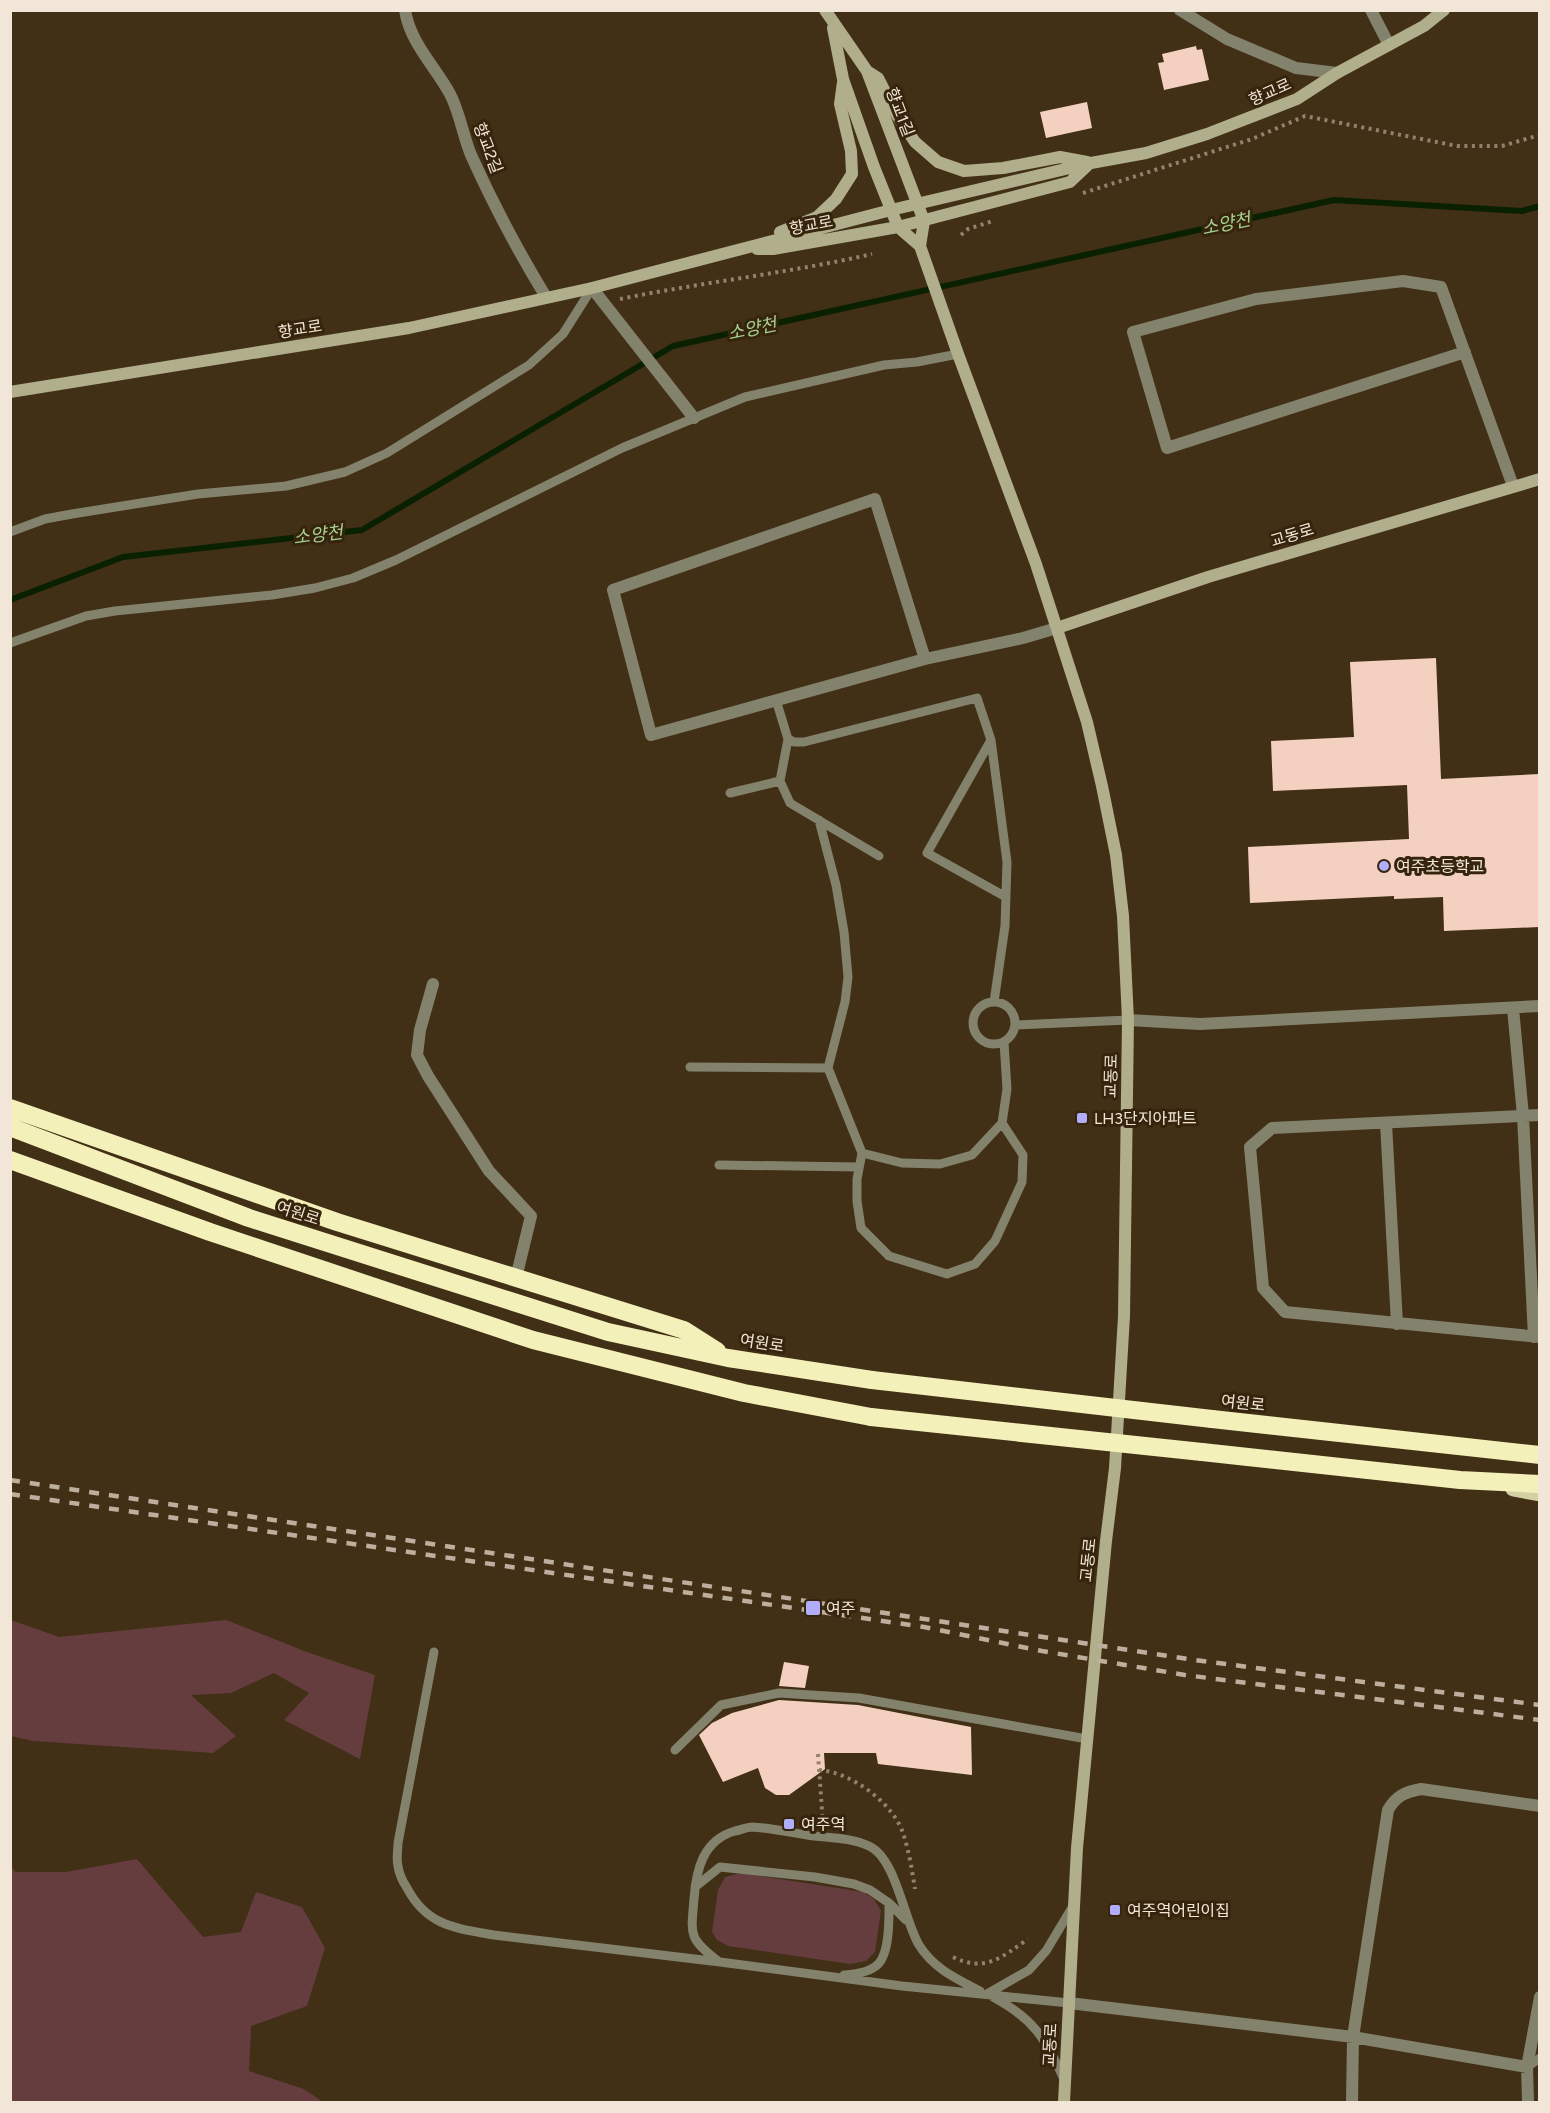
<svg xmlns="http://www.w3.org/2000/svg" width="1550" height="2113" viewBox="0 0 1550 2113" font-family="Figtree,'Noto Sans KR',sans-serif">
<rect width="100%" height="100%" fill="#412f16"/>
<path fill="#653d3f" d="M11 1620 59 1637 226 1620 307 1652 375 1675 360 1759 284 1720 309 1693 274 1673 231 1693 191 1695 236 1736 213 1753 33 1741 11 1736Z
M137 1859 203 1937 241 1932 256 1892 302 1907 325 1948 307 2006 251 2026 249 2071 304 2089 323 2102H11V1867L16 1872H66Z
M741 1873 863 1892 874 1899 881 1911 875 1952 866 1961 850 1964 728 1946 717 1940 712 1932 718 1890 725 1877Z"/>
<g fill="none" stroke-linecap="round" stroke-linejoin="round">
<path stroke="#092100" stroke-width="6" d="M10 600 123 557 362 530 673 346 1334 200 1522 211 1540 206"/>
</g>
<path fill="#f4d0c0" d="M1196 46 1197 50 1202 49 1209 80 1164 90 1158 63 1164 62 1162 54Z
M1087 102 1092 128 1046 138 1040 112Z
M1436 658 1441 779 1539 774V927L1444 931 1443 897 1394 899V896L1250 903 1248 847 1409 839 1407 785 1273 791 1271 741 1354 737 1350 662Z
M784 1662 809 1666 805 1688 779 1686Z
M779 1700 858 1705 971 1727 972 1775 878 1764 876 1753H824L825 1769 789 1795H776L765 1788 758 1768 723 1782 699 1735 712 1723 732 1713Z"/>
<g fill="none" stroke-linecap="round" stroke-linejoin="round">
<path stroke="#92836f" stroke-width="4" stroke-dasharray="3 4.5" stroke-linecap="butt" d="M1083 193 1252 139 1305 116 1457 146H1502L1540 135
M961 235 968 229 993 221
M620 299C704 282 789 273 872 254
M818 1754 823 1824
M819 1770C851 1772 893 1803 903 1833 909 1851 912 1870 915 1889
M953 1957C985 1973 1002 1957 1028 1939"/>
<path stroke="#83826c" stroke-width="9" d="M10 532 45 519 72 514 198 494 286 486 345 472 387 453 529 365 563 334 592 288
M10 643 86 616 115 611 272 595 315 588 353 578 396 560 622 448 745 397 884 365 917 362 958 354
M776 700 788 739 794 742H804L977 698 991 740 1007 862 1005 926 994 1002
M788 739 780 781 790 803 879 856
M991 740 927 853 1006 897
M730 793 780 781
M819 820 836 885 844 932 848 977 845 1002 828 1068 862 1153 857 1179V1201L861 1228 889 1256 947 1274 975 1264 995 1241 1022 1182 1023 1155 1002 1123
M973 1023a21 21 0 1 1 42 0a21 21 0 1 1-42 0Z
M1015 1025 1128 1020
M690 1067 828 1068
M862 1153 902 1163 940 1164 972 1155 1002 1123 1007 1089 1004 1042
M719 1165 858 1167
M434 1652 398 1843C398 1850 396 1859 398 1866 399 1874 403 1882 407 1888 427 1926 455 1928 494 1935L720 1962 902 1986 1069 2003
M675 1750 721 1705 779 1693 859 1698 1087 1739
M695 1887 720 1867 815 1877 854 1884 870 1890 889 1903 906 1920
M718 1961C688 1938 691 1935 694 1899 696 1870 703 1840 735 1831 740 1830 747 1827 752 1827 770 1828 789 1832 807 1835 827 1838 850 1837 869 1846 896 1858 904 1920 919 1945 934 1969 957 1979 980 1991
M844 1975C854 1974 867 1973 876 1966 890 1956 889 1919 889 1903
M987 1994 1029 1970 1046 1951 1073 1906
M993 1997C1034 2019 1045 2038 1064 2079
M1527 2067 1540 2058"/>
<path stroke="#83826c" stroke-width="12" d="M405 10C410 43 435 66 450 94 460 113 463 136 471 155 493 204 518 251 546 297
M1180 10 1227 39 1296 68 1337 73
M1371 10 1389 45
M592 288 694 418
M1465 352 1167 448 1133 332 1256 299 1403 281 1441 287 1513 486
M925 659 875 499 613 590 651 735 925 659 1023 638 1057 628
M433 984 420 1030 417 1055 428 1076 489 1171 531 1216 516 1278
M1513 1008 1523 1116 1534 1337
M1128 1020 1200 1024 1540 1006
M1540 1115 1272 1128 1250 1147 1263 1288 1285 1312 1540 1337
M1386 1123 1397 1324
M1069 2003 1353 2037 1527 2067
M1352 2102 1353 2037 1388 1810C1396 1796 1405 1792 1421 1789L1540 1806
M1528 2102 1527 2067 1540 1997"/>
<path stroke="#b0ae8b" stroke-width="12" d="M825 10 867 71 924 221 920 246 958 354 1036 564 1087 722 1102 786 1116 855 1123 916 1128 1020 1124 1316 1115 1468 1106 1541 1077 1848 1064 2102
M833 28 843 79 874 167 898 227 920 246
M867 71 878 78 898 117 915 142 938 162 964 171 1003 168 1060 157 1087 162
M780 232 817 217 836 199 852 174 851 151 840 104 843 82
M757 249H773L898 227 1070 182 1088 165
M10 392 409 328 592 288 891 210 1091 163 1146 153 1207 134 1297 99 1337 73 1424 26 1444 10
M1057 628 1208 577 1540 479"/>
<path stroke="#d3d1a3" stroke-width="15" d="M1513 1489 1540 1494"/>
<path stroke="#f3f0b9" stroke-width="18" d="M10 1108 337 1222 684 1330 717 1351
M10 1127 249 1218 608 1332 728 1358 872 1380
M10 1160 210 1232 533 1340 744 1393 871 1417
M1212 1419 1540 1455
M1202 1452 1460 1480 1540 1484"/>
<path stroke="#bdaf9e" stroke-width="4.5" stroke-dasharray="10 10" stroke-linecap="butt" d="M10 1480 1195 1660 1540 1705
M10 1494 924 1627 1042 1651 1185 1675 1540 1720"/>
<path stroke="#f3f0b9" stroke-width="18" d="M872 1380 1212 1419
M871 1417 1202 1452"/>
</g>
<g fill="#b0aefa" stroke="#36250c" stroke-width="2">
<circle cx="1384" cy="866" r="6"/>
<rect x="1076" y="1112" width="12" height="12" rx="3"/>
<rect x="805" y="1600" width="16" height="16" rx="3"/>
<rect x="783" y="1818" width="12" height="12" rx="3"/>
<rect x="1109" y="1904" width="12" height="12" rx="3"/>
</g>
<g text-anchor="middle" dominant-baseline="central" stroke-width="6" stroke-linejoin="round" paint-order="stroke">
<g font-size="16" fill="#f1e6d7" stroke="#36250c">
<text transform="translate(1270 92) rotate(-24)">향교로</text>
<text transform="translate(900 112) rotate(69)">향교1길</text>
<text transform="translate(488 148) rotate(69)">향교2길</text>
<text transform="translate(811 225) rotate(-11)">향교로</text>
<text transform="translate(300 329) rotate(-9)">향교로</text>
<text transform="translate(1292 535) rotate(-17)">교동로</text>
<text transform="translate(1111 1076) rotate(-89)">교동로</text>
<text transform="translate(298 1213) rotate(18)">여원로</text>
<text transform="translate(762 1343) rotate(9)">여원로</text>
<text transform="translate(1243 1403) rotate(6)">여원로</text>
<text transform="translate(1088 1560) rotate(-84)">교동로</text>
<text transform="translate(1050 2045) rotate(-87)">교동로</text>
</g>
<g font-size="16" fill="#f1e6d7" stroke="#36250c" text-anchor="start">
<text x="1396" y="866">여주초등학교</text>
<text x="1094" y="1118">LH3단지아파트</text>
<text x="826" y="1608">여주</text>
<text x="801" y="1824">여주역</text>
<text x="1127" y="1910">여주역어린이집</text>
</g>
<g font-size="18" font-style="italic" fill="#a5d18f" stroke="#36250c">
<text transform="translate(1226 224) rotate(-12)">소양천</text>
<text transform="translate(752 329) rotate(-12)">소양천</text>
<text transform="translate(318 535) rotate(-7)">소양천</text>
</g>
</g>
<rect width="1550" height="2113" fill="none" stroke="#f1e6d7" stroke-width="24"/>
</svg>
